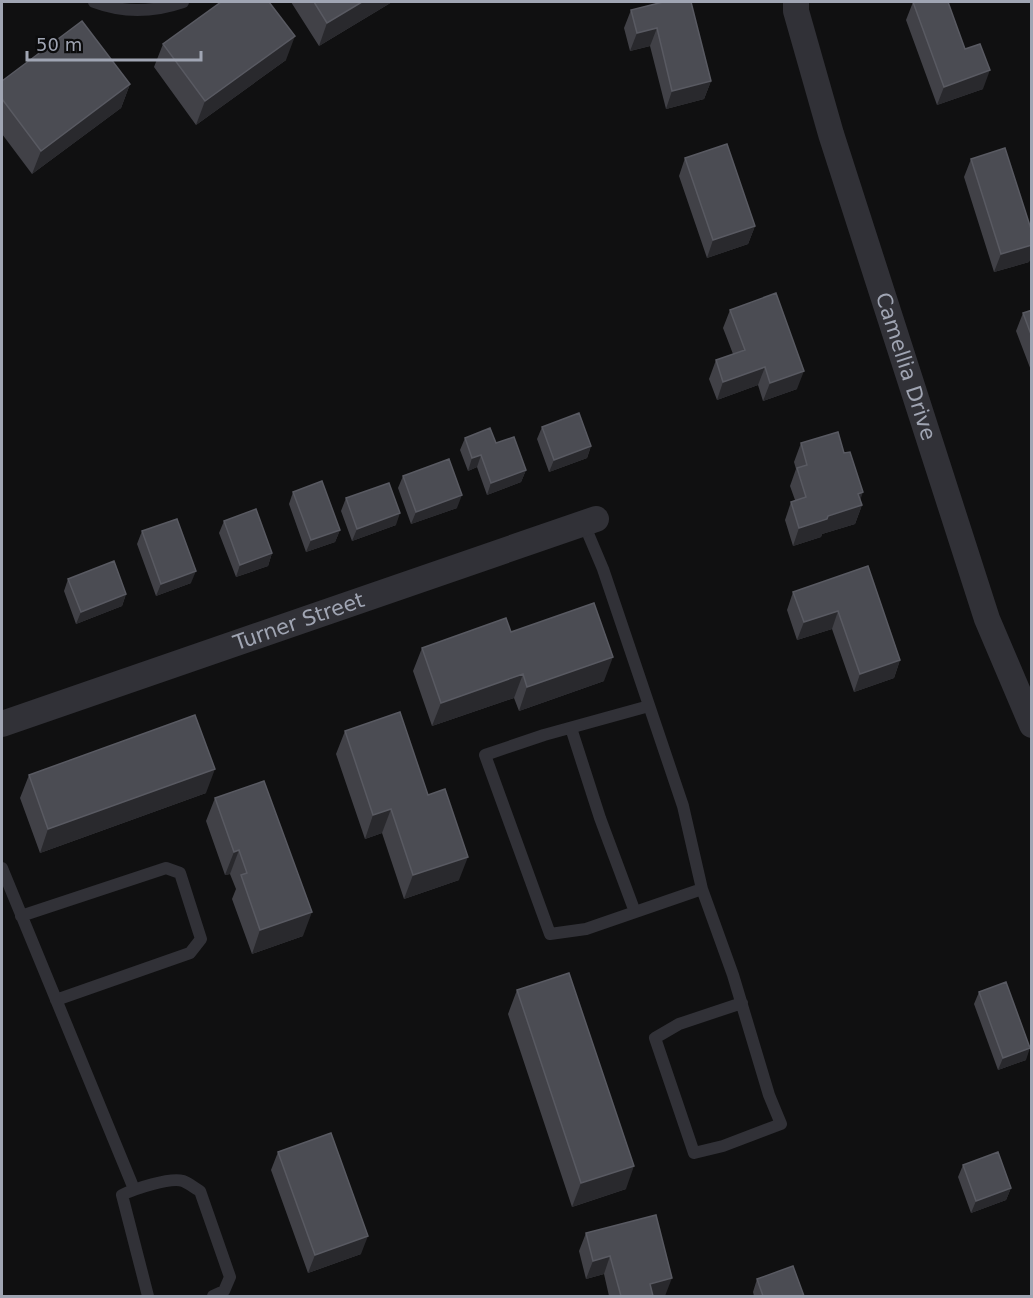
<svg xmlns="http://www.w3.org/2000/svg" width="1033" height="1298" viewBox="0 0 1033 1298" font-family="'DejaVu Sans',sans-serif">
<rect width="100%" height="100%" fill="#101011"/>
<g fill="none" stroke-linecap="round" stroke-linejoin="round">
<path stroke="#313137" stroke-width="12" d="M94 2C123 13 154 12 183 2
M584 524 603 569 683 806 702 889 733 975 769 1095 781 1124 723 1146 694 1153 655 1038 679 1024 742 1003
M649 706 544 735 485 755 550 934 586 929 702 889
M571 728 600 818 635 912
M2 868 134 1189
M21 916 166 868 180 873 201 939 190 953 56 1000
M148 1296 122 1195C134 1189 170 1177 183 1181 189 1183 194 1188 200 1191L230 1277 224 1291 213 1296"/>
<g stroke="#313137" stroke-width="26">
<path id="s1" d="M796 2V11L831 134 987 619 1032 725"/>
<path id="s2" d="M2 724 596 519"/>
</g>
</g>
<path fill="#414147" d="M291 2H392L319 46Z
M663 2 711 81 704 99 666 109 650 46 630 51 624 28 631 10Z
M913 2 965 49 983 89 937 105 906 20Z
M163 44 286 60 196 125 154 67Z
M2 81 130 84 121 108 32 174 2 134Z
M685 158 755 226 748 244 707 258 679 176Z
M971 159 1032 232V253L1029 262 994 272 964 177Z
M730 310 797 389 763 401 758 385 717 400 709 379 716 360 733 354 723 328Z
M1032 310V373L1016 331 1023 313Z
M542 427 591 446 587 458 549 472 537 439Z
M465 438 496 443 526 470 521 482 487 495 477 467 468 471 460 450Z
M801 443 860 500 862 505 855 524 822 534 821 537 793 546 785 520 791 502 795 500 790 486 796 469 794 462Z
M403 476 457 508 411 524 398 488Z
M293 492 340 530 335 542 306 552 289 504Z
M346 498 396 525 352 541 341 511Z
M224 521 272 553 268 566 236 577 219 533Z
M142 531 191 583 156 596 137 544Z
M868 566 900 660 894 678 854 692 832 629 797 640 787 610 793 592Z
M68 579 126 594 122 606 76 624 64 591Z
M511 632 604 681 519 711 514 698 432 726 413 671 422 648Z
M345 731 428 795 459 880 404 899 382 833 365 839 336 754Z
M29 775 206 793 40 853 20 798Z
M215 798 303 936 252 954 232 899 236 889 230 874 225 875 206 821Z
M517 990 626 1189 572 1207 508 1014Z
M979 992 1026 1060 998 1070 974 1004Z
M278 1152 361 1254 308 1273 271 1170Z
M963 1165 1011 1188 1006 1200 971 1213 958 1177Z
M586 1233 665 1296H609L604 1274 586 1279 579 1251Z
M757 1279 804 1296H754L753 1292Z"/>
<path fill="#29292d" d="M362 2H392L319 46 327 23Z
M657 28 650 46 630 51 637 33Z
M295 36 286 60 196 125 205 101Z
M990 70 983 89 937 105 944 87Z
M711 81 704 99 666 109 672 91Z
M130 84 121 108 32 174 41 151Z
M755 226 748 244 707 258 713 240Z
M1032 245V253L1029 262 994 272 1001 254Z
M765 367 758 385 717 400 723 382Z
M804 371 797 389 763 401 770 383Z
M591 446 587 458 549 472 554 460Z
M481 455 477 467 468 471 472 458Z
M526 470 521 482 487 495 491 483Z
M863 492 858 507 862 505 855 524 822 534 821 537 793 546 799 528 828 516 858 494Z
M462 495 457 508 411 524 416 512Z
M400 513 396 525 352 541 357 529Z
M340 530 335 542 306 552 311 540Z
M272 553 268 566 236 577 240 565Z
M196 571 191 583 156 596 161 584Z
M126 594 122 606 76 624 81 612Z
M838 611 832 629 797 640 804 622Z
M613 657 604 681 519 711 527 687Z
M900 660 894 678 854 692 860 674Z
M523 674 514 698 432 726 441 703Z
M215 769 206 793 40 853 48 829Z
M391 809 382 833 365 839 373 815Z
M239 850 230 874 225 875 234 852Z
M468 857 459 880 404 899 413 875Z
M312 912 303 936 252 954 260 930Z
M1030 1048 1026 1060 998 1070 1003 1058Z
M634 1166 626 1189 572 1207 581 1183Z
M1011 1188 1006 1200 971 1213 976 1201Z
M368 1236 361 1254 308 1273 315 1255Z
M610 1256 604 1274 586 1279 593 1261Z
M672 1278 665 1296H646L650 1284Z"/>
<path fill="#4b4c53" stroke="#595a62" stroke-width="1.5" d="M221 2H269L295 36 205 101 163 44Z
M314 2H362L327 23Z
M663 2H691L711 81 672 91 657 28 637 33 631 10Z
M913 2H948L965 49 980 44 990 70 944 87Z
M82 21 130 84 41 151 2 99V81Z
M727 144 755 226 713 240 685 158Z
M1005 148 1032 232V245L1001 254 971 159Z
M776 293 804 371 770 383 765 367 723 382 716 360 745 350 730 310Z
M1032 310V337L1023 313Z
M579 413 591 446 554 460 542 427Z
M490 428 496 443 514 437 526 470 491 483 481 455 472 458 465 438Z
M838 432 844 453 850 452 863 492 858 494 862 505 828 516 827 519 799 528 791 502 806 497 797 468 807 465 801 443Z
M449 459 462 495 416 512 403 476Z
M322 481 340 530 311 540 293 492Z
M389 483 400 513 357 529 346 498Z
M256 509 272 553 240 565 224 521Z
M177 519 196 571 161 584 142 531Z
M114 561 126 594 81 612 68 579Z
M868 566 900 660 860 674 838 611 804 622 793 592Z
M594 603 613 657 527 687 523 674 441 703 422 648 506 618 511 632Z
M400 712 428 795 445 789 468 857 413 875 391 809 373 815 345 731Z
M195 715 215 769 48 829 29 775Z
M264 781 312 912 260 930 241 875 247 873 239 850 234 852 215 798Z
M569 973 634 1166 581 1183 517 990Z
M1006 982 1030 1048 1003 1058 979 992Z
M331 1133 368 1236 315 1255 278 1152Z
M998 1152 1011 1188 976 1201 963 1165Z
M656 1215 672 1278 650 1284 653 1296H621L610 1256 593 1261 586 1233Z
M793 1266 804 1296H763L757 1279Z"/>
<g text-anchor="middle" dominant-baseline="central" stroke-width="5" stroke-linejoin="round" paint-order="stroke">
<g font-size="21" fill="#a0a5b3" stroke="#0b0b0c">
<text stroke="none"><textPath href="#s1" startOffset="381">Camellia Drive</textPath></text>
<text stroke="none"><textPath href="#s2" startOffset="314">Turner Street</textPath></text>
</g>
</g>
<rect width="1033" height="1298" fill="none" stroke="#a0a5b3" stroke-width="6"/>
<path d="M27 51v9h174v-9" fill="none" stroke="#a0a5b3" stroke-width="3"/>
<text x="36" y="51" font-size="18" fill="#a0a5b3" stroke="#0b0b0c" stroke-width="4.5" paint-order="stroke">50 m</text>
</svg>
